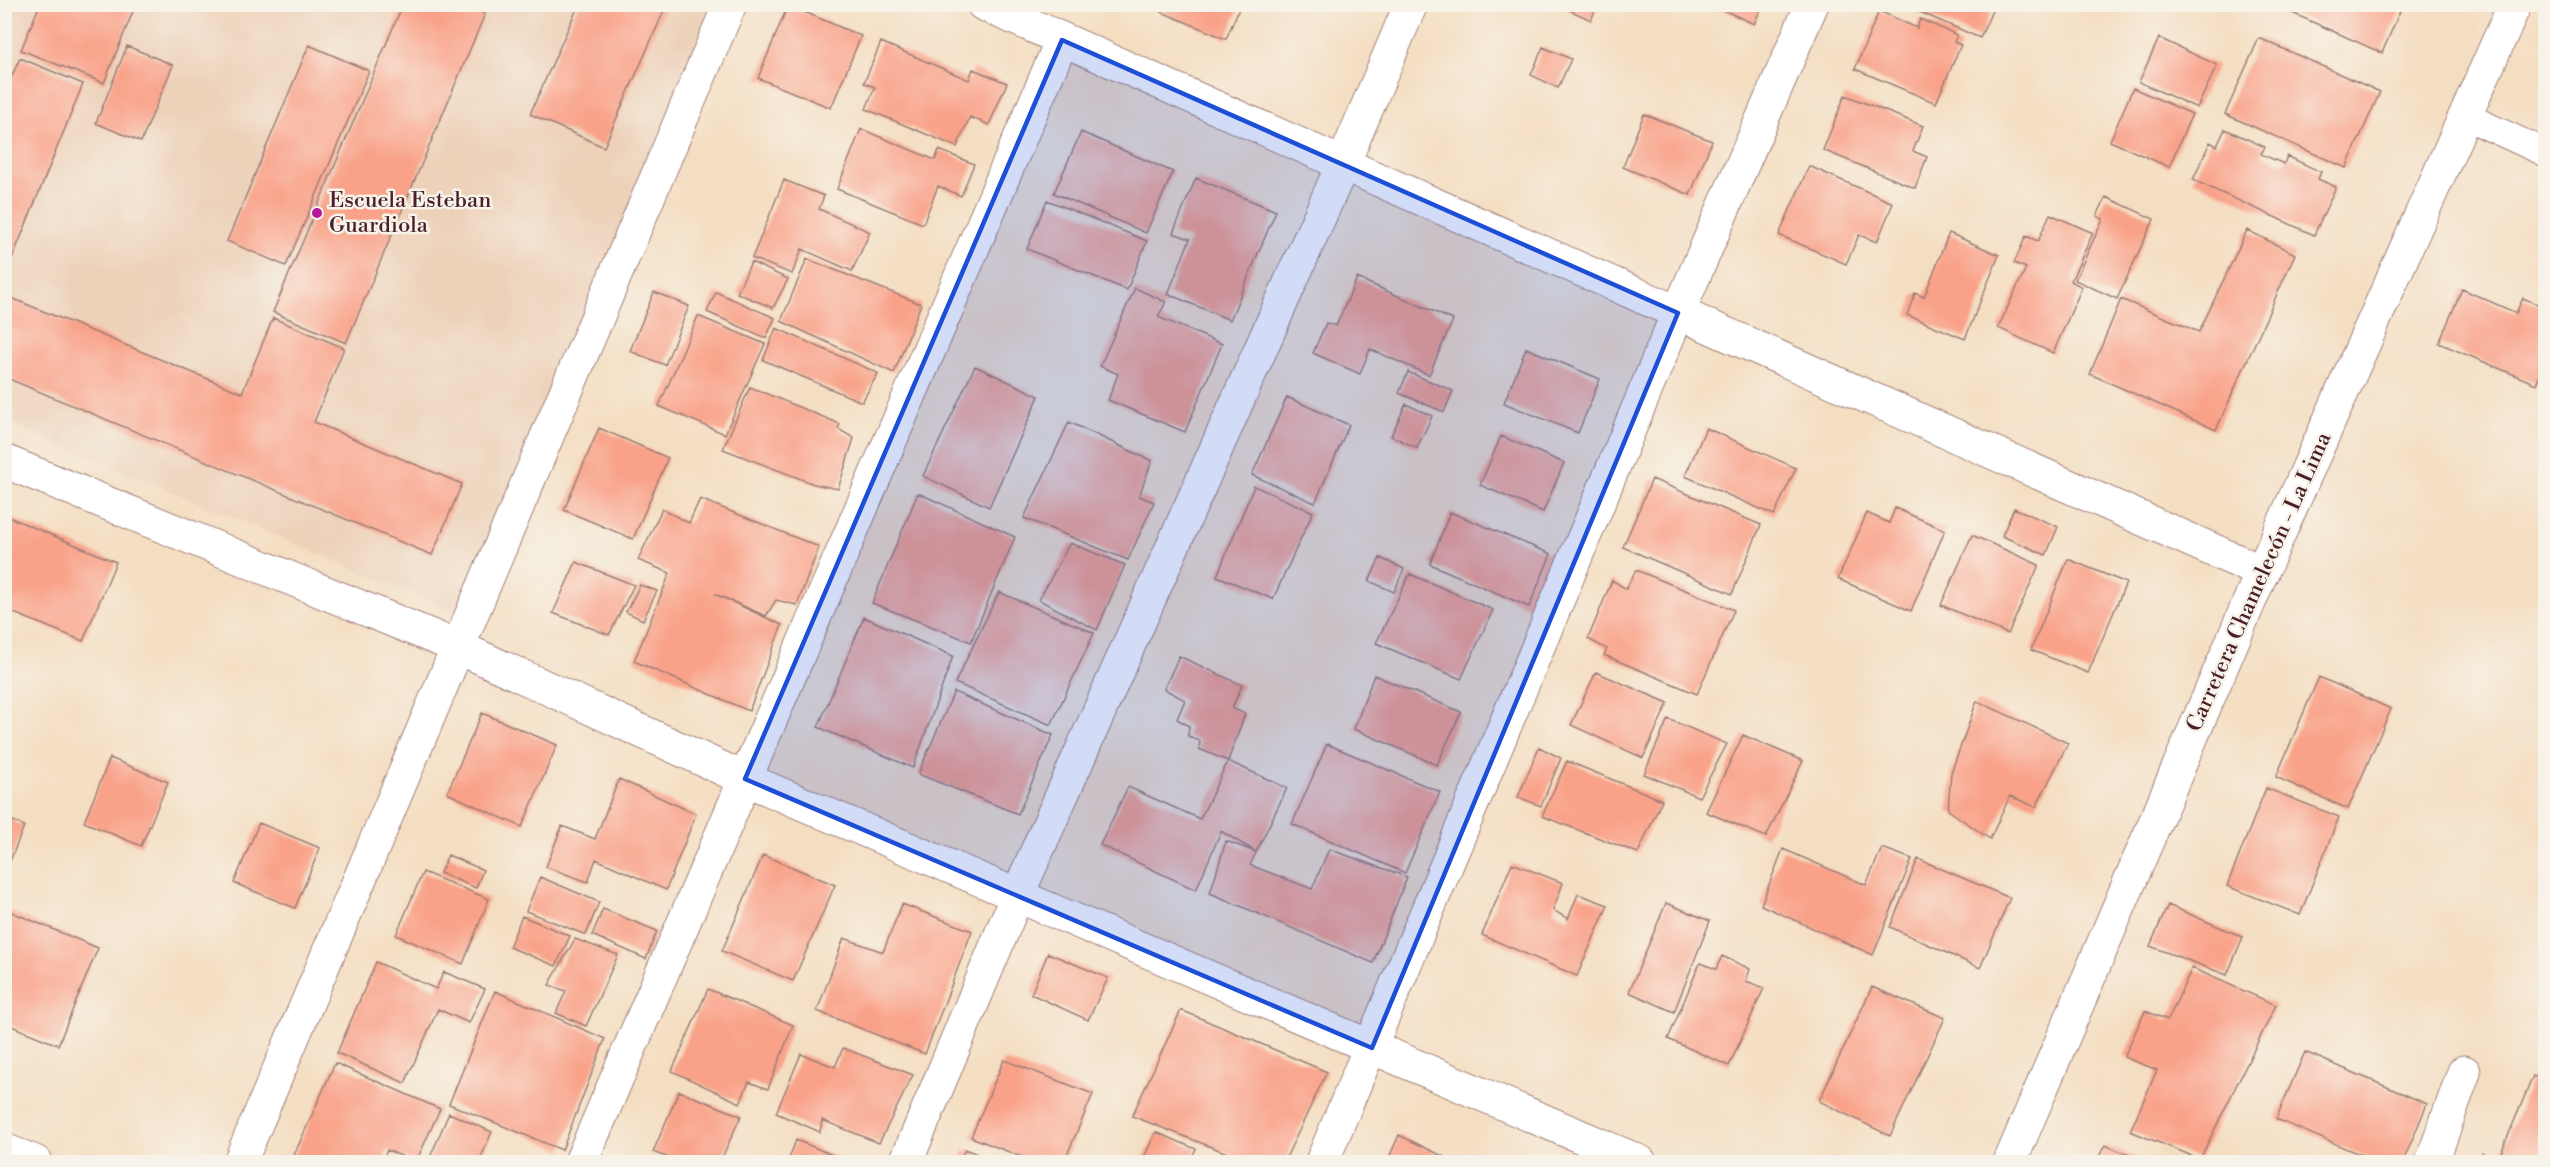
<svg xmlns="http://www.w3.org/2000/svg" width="2550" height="1167" viewBox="0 0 2550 1167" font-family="'Libre Bodoni',serif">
<rect width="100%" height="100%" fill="#f7f3e8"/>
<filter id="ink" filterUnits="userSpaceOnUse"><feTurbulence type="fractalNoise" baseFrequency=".0167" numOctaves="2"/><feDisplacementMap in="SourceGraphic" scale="12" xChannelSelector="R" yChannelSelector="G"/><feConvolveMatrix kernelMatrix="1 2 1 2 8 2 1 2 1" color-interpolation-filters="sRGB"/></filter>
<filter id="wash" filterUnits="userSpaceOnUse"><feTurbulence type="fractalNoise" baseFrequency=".008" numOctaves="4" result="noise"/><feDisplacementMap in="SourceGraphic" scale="24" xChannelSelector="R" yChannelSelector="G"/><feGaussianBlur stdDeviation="1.35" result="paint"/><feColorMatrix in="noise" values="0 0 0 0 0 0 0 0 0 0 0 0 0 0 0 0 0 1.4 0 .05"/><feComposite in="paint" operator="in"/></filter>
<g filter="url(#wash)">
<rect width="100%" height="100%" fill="#f4dec2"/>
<path fill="#edd1b9" d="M4 5H711L468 617 5 421Z"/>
<g id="blocks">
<path fill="#f9a289" d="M40 4H136L104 83 21 50Z
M403 4H462L485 14 346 343 273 312Z
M579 4H667L604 147 530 114Z
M1159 4H1241L1226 39 1157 10Z
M1556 4H1598L1591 20Z
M1710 4H1763L1754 24Z
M1901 4H1995L1980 38Z
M2272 4H2403L2382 53Z
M788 5 861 36 831 108 758 78Z
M1879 11 1917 28 1920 19 1957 35 1954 42 1961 45 1936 103 1855 69Z
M2159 38 2217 65 2197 108 2139 82Z
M2259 38 2380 92 2346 168 2225 114Z
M881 42 969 80 973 69 1007 83 989 125 970 117 957 147 866 109 875 87 864 83Z
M309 45 369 71 286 266 227 241Z
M127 46 173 65 141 142 96 123Z
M1543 47 1571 59 1558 88 1531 75Z
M20 58 83 84 5 276 4 94Z
M2133 88 2192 114 2169 167 2110 141Z
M1845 95 1923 126 1913 151 1927 157 1915 188 1823 150Z
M1644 114 1712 141 1690 195 1623 167Z
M861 129 935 160 939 150 974 164 961 196 938 186 923 224 837 189Z
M2225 129 2265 147 2261 154 2284 164 2287 156 2321 172 2318 179 2336 187 2314 235 2193 180 2210 142 2217 146Z
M1081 132 1173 172 1146 233 1054 193Z
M1809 166 1893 203 1877 242 1859 235 1846 264 1779 235Z
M1196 178 1276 211 1230 320 1168 294 1190 239 1173 233Z
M784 180 824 196 819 209 870 232 852 271 802 249 792 274 752 258Z
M2106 197 2154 219 2117 299 2075 280 2103 219 2097 216Z
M1047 200 1147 241 1127 290 1027 249Z
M2050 214 2093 233 2071 281 2082 287 2053 353 1998 328 2026 268 2014 263 2026 236 2038 241Z
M2247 230 2295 254 2216 430 2090 374 2121 299 2199 332Z
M1949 233 1999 255 1965 339 1907 315 1915 293 1924 297Z
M807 259 921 304 894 373 781 321Z
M751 262 788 279 773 308 737 293Z
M1357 278 1453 320 1429 375 1370 349 1360 374 1313 353 1326 323 1336 326Z
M1135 288 1166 302 1158 317 1222 344 1185 432 1108 400 1118 374 1100 366Z
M2462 289 2516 313 2523 298 2546 308V362L2536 384 2439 343Z
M654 292 689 306 665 365 630 351Z
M716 292 775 318 766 338 707 312Z
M4 295 242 393 273 318 344 348 314 422 462 484 432 555 4 377Z
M698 316 765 344 725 434 659 406Z
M776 328 878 373 862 402 763 360Z
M1526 348 1600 379 1578 433 1504 403Z
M975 366 1039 396 989 507 923 476Z
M1408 372 1453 391 1444 412 1399 393Z
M750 387 840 424 838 429 854 438 838 489 814 484 723 449Z
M1287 397 1349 425 1315 503 1252 475Z
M1406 404 1432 416 1417 448 1391 436Z
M1069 422 1152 461 1139 496 1154 502 1128 560 1024 518Z
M599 428 668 458 633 539 564 510Z
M1706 428 1796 468 1774 515 1685 476Z
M1501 436 1564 463 1543 512 1480 485Z
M1652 479 1761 525 1732 594 1623 547Z
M1254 486 1313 512 1273 599 1217 576Z
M918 493 1015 537 971 642 872 603Z
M700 499 819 547 797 605 776 600 766 616 715 594 782 625 749 711 634 661 670 573 638 560 662 509 689 523Z
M1895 508 1945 530 1911 611 1838 579 1867 513 1889 523Z
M2014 508 2058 527 2046 555 2002 536Z
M1450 512 1551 554 1529 607 1430 564Z
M4 515 116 562 83 641 4 609Z
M1972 535 2039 565 2008 634 1941 605Z
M1070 543 1125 565 1097 630 1039 600Z
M1380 558 1404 569 1394 592 1369 581Z
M2068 559 2126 583 2088 673 2031 650Z
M576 562 634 585 609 635 553 613Z
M1636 570 1734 610 1697 694 1604 655 1607 649 1588 639 1612 580 1626 589Z
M1410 574 1493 610 1461 679 1376 643Z
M640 585 657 591 643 620 626 612Z
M999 592 1094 633 1051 725 955 683Z
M864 617 953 656 913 768 818 727Z
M1179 656 1242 685 1232 708 1245 714 1228 761 1199 749 1200 741 1188 736 1189 726 1177 719 1185 700 1164 689Z
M1596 672 1668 703 1643 758 1571 725Z
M1374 675 1461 712 1437 765 1354 729Z
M2319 677 2391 709 2348 809 2276 777Z
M954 692 1053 735 1018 814 918 774Z
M1977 701 2068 743 2036 807 2010 796 1990 839 1948 810 1951 773Z
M482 713 557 745 522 827 447 793Z
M1668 719 1727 744 1699 797 1644 774Z
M1743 735 1803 761 1766 837 1706 812Z
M1327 744 1440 792 1405 873 1292 824Z
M1539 747 1561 758 1541 806 1518 797Z
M110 758 168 782 141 846 84 822Z
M1228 761 1287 788 1250 865 1312 889 1329 849 1407 877 1373 963 1210 893 1226 841 1256 852 1221 831 1196 890 1100 845 1128 787 1200 819Z
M1567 761 1662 800 1638 853 1542 816Z
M619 779 696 814 666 890 596 859 588 882 546 867 562 826 595 839Z
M2266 788 2339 817 2300 915 2227 886Z
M4 817 24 826 5 874H4Z
M259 823 320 848 295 908 234 883Z
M1882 848 1912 859 1873 955 1761 905 1783 849 1866 885Z
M448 855 483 870 476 888 440 873Z
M763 855 835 885 793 981 722 951Z
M1918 859 2010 898 1980 968 1890 927Z
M1512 863 1563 883 1553 910 1568 919 1578 894 1608 905 1577 976 1482 935Z
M423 872 489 899 463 964 396 935Z
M540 877 599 902 586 935 526 911Z
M1666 903 1710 921 1674 1012 1629 992Z
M902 904 972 931 925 1054 817 1011 844 938 883 952Z
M2168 905 2243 937 2227 975 2150 946Z
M603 909 657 931 646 959 592 935Z
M9 911 98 948 58 1045 4 1023V921Z
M522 916 570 936 556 966 509 947Z
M575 939 618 955 586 1026 556 1013 566 991 549 985Z
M1048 953 1108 978 1088 1020 1031 994Z
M1722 956 1750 969 1746 981 1764 988 1729 1066 1668 1039 1700 963 1716 969Z
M376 962 436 989 444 972 485 989 469 1023 438 1009 405 1083 337 1053Z
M2192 968 2276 1005 2200 1159 2130 1131 2157 1070 2124 1057 2145 1011 2168 1020Z
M1872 987 1945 1018 1890 1136 1819 1101Z
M708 989 793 1025 768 1089 749 1082 740 1103 672 1071Z
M495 991 605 1039 562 1150 449 1104Z
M1181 1010 1327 1072 1284 1162H1250L1132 1116Z
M843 1048 913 1075 879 1143 822 1120 820 1132 776 1113 801 1054 835 1067Z
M2305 1052 2427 1104 2403 1162H2378L2276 1119Z
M1004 1060 1093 1094 1064 1162H1035L971 1137Z
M335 1063 440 1109 416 1162 387 1150 382 1162H291Z
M2533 1076 2546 1081V1162H2478L2482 1153 2498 1160Z
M679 1091 741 1116 720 1162H679L653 1152Z
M449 1113 492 1132 479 1162H428Z
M1156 1132 1196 1149 1189 1162H1152L1143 1159Z
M1399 1135 1445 1157 1443 1162H1387Z
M796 1140 850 1162H788Z
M2105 1145 2146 1162H2096Z
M965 1149 996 1162H959Z"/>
</g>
</g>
<g filter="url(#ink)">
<use href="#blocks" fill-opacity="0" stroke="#9f7e76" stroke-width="1.5"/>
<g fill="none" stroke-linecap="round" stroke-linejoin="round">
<g stroke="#9f7e76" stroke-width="29">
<path id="lane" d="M2465 116 2546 153"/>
</g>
<g stroke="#9f7e76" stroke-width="35">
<path id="street" d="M983 4 2262 572
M4 461 458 647 745 779 1640 1162
M4 1150 35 1162
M240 1162 730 4
M581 1162 1062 40
M906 1162 1017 896 1343 164 1411 4
M1322 1162 1678 313 1812 4
M2432 1162 2464 1072"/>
</g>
<g stroke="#9f7e76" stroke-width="35">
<path id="secondary" d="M2010 1162 2262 572 2515 4"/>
</g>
<use href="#lane" stroke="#fff" stroke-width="27"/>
<use href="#street" stroke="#fff" stroke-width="33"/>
<use href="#secondary" stroke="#fff" stroke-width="33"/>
</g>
</g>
<path fill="#1d4ed8" fill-opacity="0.2" stroke="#1d4ed8" stroke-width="4.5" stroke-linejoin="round" d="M1062 40 1678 313 1372 1048 745 779Z"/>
<circle fill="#b5179e" stroke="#f7f3e8" stroke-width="2" cx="317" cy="213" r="6"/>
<g text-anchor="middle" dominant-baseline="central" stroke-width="5" stroke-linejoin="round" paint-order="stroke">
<g font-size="22" fill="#4a1f2b" stroke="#f7f3e8" text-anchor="start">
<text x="329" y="200">Escuela Esteban<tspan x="329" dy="25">Guardiola</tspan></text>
</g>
<g font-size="22" fill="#4a1f2b" stroke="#f7f3e8">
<text transform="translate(2259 582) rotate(-66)">Carretera Chamelecón - La Lima</text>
</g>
</g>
<rect width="2550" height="1167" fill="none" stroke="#f7f3e8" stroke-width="24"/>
</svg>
